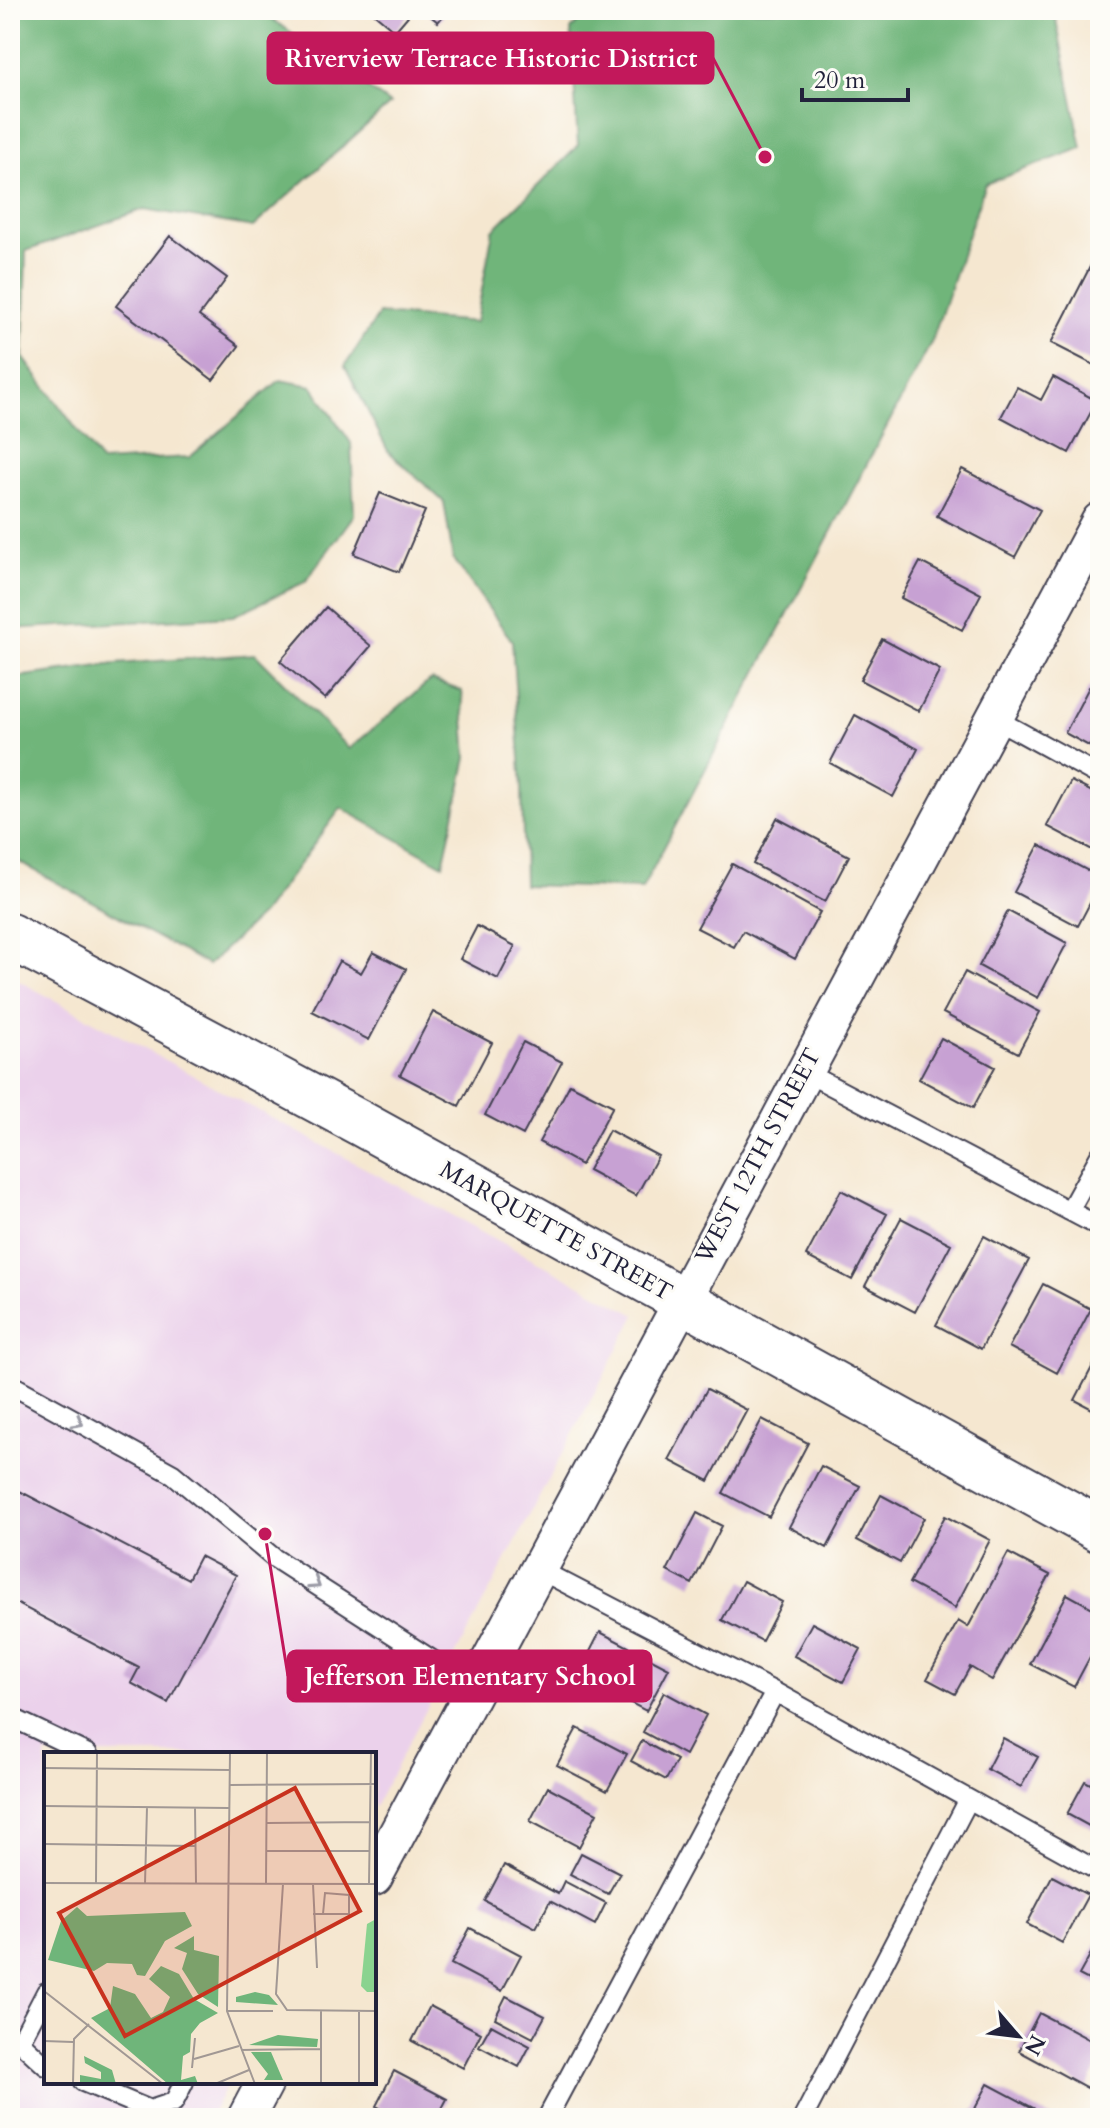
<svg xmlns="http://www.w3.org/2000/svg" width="1110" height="2128" viewBox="0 0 1110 2128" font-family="Cardo,serif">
<rect width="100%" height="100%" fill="#fdfcf7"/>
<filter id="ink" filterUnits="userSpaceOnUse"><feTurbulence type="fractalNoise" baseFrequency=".0125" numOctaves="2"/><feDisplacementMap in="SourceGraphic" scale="16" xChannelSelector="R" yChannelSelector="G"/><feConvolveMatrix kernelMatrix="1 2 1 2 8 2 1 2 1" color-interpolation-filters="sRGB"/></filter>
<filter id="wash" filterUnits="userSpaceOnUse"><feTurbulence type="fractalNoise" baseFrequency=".006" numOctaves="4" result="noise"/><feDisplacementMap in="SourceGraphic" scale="32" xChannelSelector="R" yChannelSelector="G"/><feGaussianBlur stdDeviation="1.8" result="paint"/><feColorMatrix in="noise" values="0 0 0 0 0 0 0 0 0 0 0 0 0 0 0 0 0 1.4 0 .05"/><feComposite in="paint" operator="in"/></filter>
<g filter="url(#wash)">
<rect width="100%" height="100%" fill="#f5e7d0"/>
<path fill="#ebd1eb" d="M10 976 636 1315 374 1808V1754H46V2082H228L209 2118H10Z"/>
<path fill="#6fb57a" stroke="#486c5a" stroke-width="2" d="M10 10H260L390 104 253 227 144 209 26 251 23 357 101 462 190 457 280 380 312 386 351 443 354 515 305 582 233 616 10 629Z
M588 10H1054L1082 148 985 184 932 341 642 889 524 885 522 788 512 641 453 558 444 502 388 451 345 366 379 314 476 322 493 230 578 146 571 30Z
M255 654 349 749 431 680 462 691 467 758 443 865 341 808 262 914 208 965 10 857V678L115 664Z"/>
<g id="blocks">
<path fill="#c7a1d3" d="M370 10H413L395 31Z
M423 10H448L438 22Z
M170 236 227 278 199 316 239 346 213 380 116 306Z
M1093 261 1100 265V368L1051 343Z
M1053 377 1097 401 1069 453 1001 417 1017 387 1041 400Z
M962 469 1040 510 1015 557 937 516Z
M380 493 425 511 399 572 354 554Z
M920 562 981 594 962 630 901 598Z
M326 607 371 646 325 699 280 661Z
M882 639 940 670 919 711 860 680Z
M1089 687 1100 693V752L1065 733Z
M855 715 918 749 893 797 830 763Z
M1071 781 1100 796V854L1047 826Z
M777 818 849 856 825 902 753 864Z
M1039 845 1100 877V884L1078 926 1014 892Z
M732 864 820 912 795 959 743 931 734 947 697 928Z
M1008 911 1067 943 1038 998 979 966Z
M477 926 515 946 498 979 460 959Z
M373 952 406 969 369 1040 312 1011 339 961 361 973Z
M965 972 1040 1012 1018 1053 943 1013Z
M433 1012 492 1043 459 1106 400 1075Z
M941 1038 995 1067 973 1108 919 1079Z
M523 1042 562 1062 523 1135 485 1115Z
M570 1084 613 1106 581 1165 539 1142Z
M609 1130 658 1156 636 1196 588 1170Z
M841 1190 887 1214 852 1280 806 1256Z
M901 1218 951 1244 915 1312 865 1286Z
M984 1236 1029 1260 981 1349 936 1325Z
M1043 1284 1091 1309 1057 1373 1009 1347Z
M1100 1352V1413L1075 1400Z
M707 1389 747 1410 709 1481 669 1460Z
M762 1419 808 1443 769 1517 723 1493Z
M821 1466 860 1486 827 1548 789 1527Z
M10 1486 188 1579 200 1556 236 1575 168 1703 131 1683 139 1668 10 1600Z
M881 1495 924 1518 900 1563 857 1540Z
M697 1513 722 1526 692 1584 667 1571Z
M945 1516 990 1540 955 1608 909 1583Z
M1008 1553 1050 1575 992 1680 970 1667 955 1694 927 1679 958 1621 968 1627Z
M743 1581 782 1602 762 1641 722 1620Z
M1067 1594 1100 1612V1638L1074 1687 1030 1664Z
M812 1623 861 1649 843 1682 794 1656Z
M600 1632 669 1668 646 1711 578 1675Z
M664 1692 706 1715 685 1755 643 1732Z
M577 1728 627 1754 607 1791 557 1765Z
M1003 1738 1038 1757 1021 1787 987 1769Z
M642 1741 677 1760 666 1780 631 1761Z
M1085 1781 1100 1789V1832L1067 1814Z
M548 1787 597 1813 579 1847 530 1821Z
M581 1853 620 1873 608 1894 570 1874Z
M504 1865 558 1894 564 1881 606 1903 595 1925 550 1901 536 1928 485 1901Z
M1052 1876 1088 1895 1062 1943 1027 1924Z
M470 1928 521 1955 502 1991 451 1964Z
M1100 1937V1986L1079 1975Z
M506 1996 545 2016 533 2038 495 2018Z
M430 2006 481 2033 463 2068 412 2041Z
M1039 2013 1100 2045V2063L1087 2088 1019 2051Z
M491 2025 530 2046 519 2067 479 2046Z
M394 2071 447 2099 437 2118H398L376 2106Z
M988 2084 1052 2118H970Z"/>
</g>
</g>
<g filter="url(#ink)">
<use href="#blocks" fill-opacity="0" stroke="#424051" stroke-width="2"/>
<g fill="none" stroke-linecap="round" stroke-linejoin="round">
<g stroke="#424051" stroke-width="22">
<path id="service" d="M994 718 1100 776
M803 1071 1100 1227
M1069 1211 1100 1155
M10 1384 173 1474 274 1558 476 1688
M540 1570 775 1692 1100 1872
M10 1721H19L88 1754
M46 1992 20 2042 46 2066
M83 2082 150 2110 174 2102 184 2082
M547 2118 775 1692
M803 2118 968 1801"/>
</g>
<g stroke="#424051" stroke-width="40">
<path id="minor" d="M374 1877 1100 521
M246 2118 265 2082"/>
</g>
<g stroke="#424051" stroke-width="48">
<path id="tertiary" d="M10 936 360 1123 1100 1530"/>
</g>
<use href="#service" stroke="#fff" stroke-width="18"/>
<use href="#minor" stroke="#fff" stroke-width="36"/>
<use href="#tertiary" stroke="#fff" stroke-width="44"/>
</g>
<defs><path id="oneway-chevron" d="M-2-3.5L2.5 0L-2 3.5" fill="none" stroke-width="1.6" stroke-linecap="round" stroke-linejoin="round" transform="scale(2)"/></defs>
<g stroke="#9c9ca7">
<use href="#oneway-chevron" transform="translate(78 1422) rotate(29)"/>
<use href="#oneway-chevron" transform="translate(315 1584) rotate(33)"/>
</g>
</g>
<g text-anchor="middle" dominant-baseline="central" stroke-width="6" stroke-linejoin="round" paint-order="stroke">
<g font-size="24" fill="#22223b" stroke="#fdfcf7">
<text transform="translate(758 1156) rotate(-62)">WEST 12TH STREET</text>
<text transform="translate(556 1231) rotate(29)">MARQUETTE STREET</text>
</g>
</g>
<g transform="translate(44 1752)">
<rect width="332" height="332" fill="#f5e7d0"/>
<path d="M332 167V240H323L317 234 323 172Z" fill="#8ad38f"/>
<path d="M33 155 43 164 141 160 148 174 121 189 101 224 93 223 88 212 63 211 50 219 4 208 17 169ZM150 184V198L175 204 174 255 154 242 138 217 143 201 130 196ZM117 214 135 222 150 247 174 261 156 271 147 282 146 300 139 304 137 328 151 324 154 332H124L47 266 66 256 69 234 91 242 107 266 119 260 126 245 105 227ZM211 240 225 243 234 253 192 250V245ZM234 283 274 287 273 295 205 293ZM207 300H227L239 328H220L224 322ZM40 304 68 318 72 332H36V323L57 327V320L41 311Z" fill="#6fb57a"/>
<path fill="none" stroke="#a19894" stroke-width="2" d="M186 0 183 259 211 332M0 16 186 18M186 33 332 32M0 54 185 56M151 56 152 132M223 71 326 70M0 92 152 94M222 99H326M0 131 332 132M52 131 53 0M101 132 103 55M222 132 223 0M239 132 232 242 243 258 332 259M269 132 273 216M325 132 327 0M269 162H305V143L281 141 279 162M0 239 119 332M183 259H229M315 259V332M0 289 29 290M197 298 277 297M150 307 195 294M148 316 151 286M29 332 30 287 45 272M171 332 205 318M277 332V259"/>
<path fill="#c8321e" fill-opacity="0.15" stroke="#c8321e" stroke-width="4" d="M251 36 316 159 81 284 15 161Z"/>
<rect width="332" height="332" fill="none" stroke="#22223b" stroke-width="4"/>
</g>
<path fill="none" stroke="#c2185b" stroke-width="3" d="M765 157L713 58M265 1534L288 1676"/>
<g fill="#c2185b" stroke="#fdfcf7" stroke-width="3">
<circle cx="765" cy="157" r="8"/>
<circle cx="265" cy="1534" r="8"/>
</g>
<g fill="#c2185b" stroke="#c2185b" stroke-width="3">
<rect x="268" y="33" width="445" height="50" rx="8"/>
<rect x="288" y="1651" width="363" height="50" rx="8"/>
</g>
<g font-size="26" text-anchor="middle" font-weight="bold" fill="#fff">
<text x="491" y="67">Riverview Terrace Historic District</text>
<text x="470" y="1685">Jefferson Elementary School</text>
</g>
<rect width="1110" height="2128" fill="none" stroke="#fdfcf7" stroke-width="40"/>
<g transform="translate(1018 2036) rotate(118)" stroke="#fdfcf7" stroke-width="6" paint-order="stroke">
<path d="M0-6L14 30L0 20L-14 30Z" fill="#22223b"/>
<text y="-12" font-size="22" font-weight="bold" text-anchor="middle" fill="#22223b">N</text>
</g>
<path d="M802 88v12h106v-12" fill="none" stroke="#22223b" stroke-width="4"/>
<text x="814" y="88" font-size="24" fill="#22223b" stroke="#fdfcf7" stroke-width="6" paint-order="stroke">20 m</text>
</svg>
